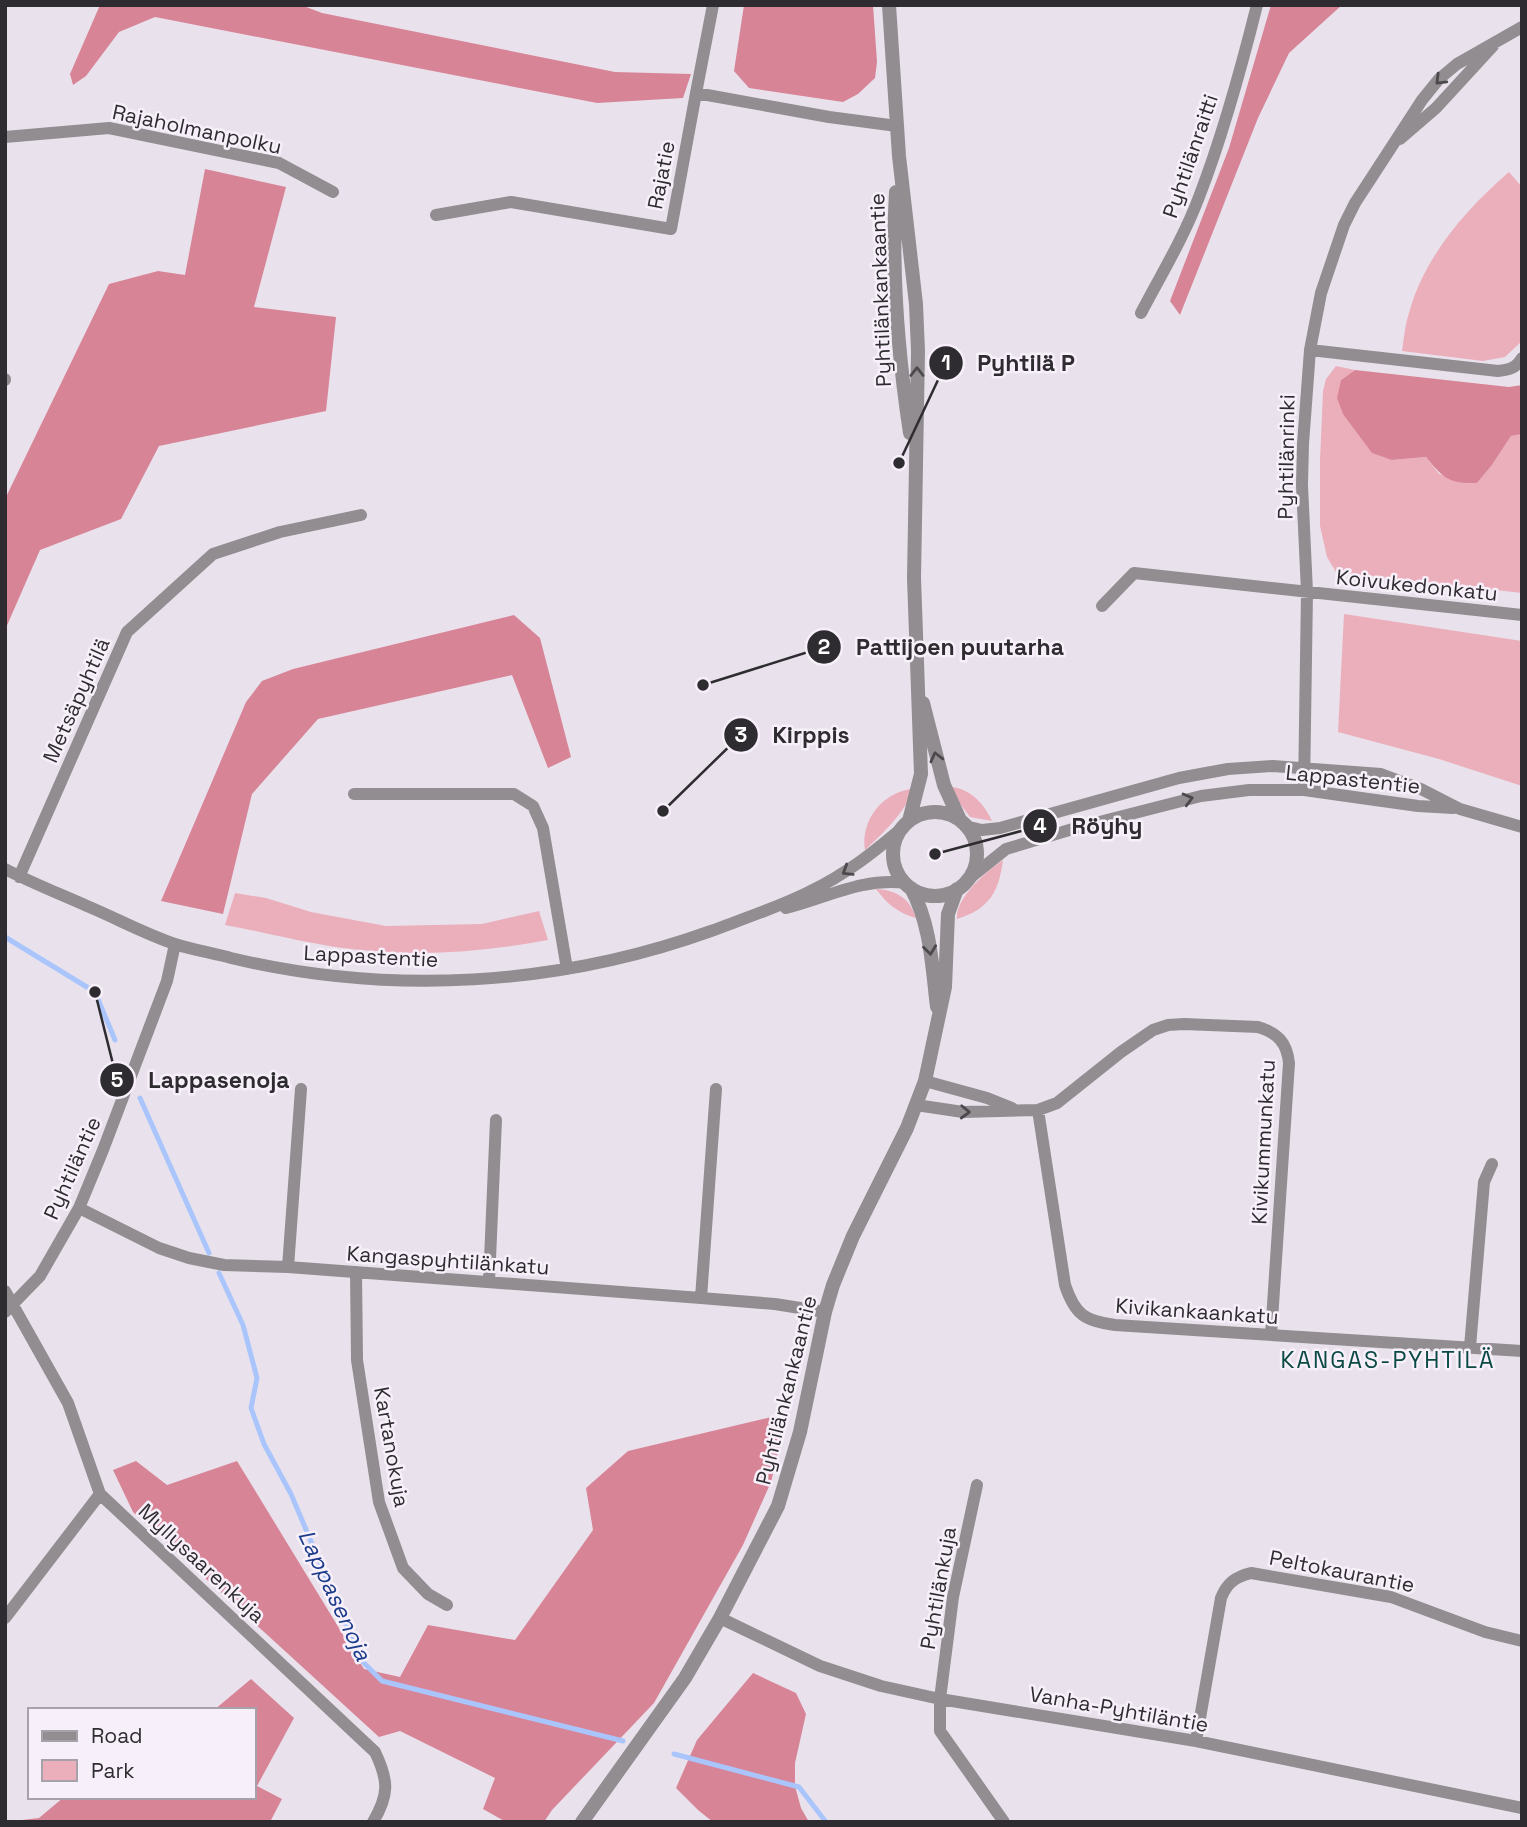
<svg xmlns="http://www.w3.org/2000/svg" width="1527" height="1827" viewBox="0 0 1527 1827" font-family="'Space Grotesk',sans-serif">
<rect width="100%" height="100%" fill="#e9e2ed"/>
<path fill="#ebafbb" d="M1509 172 1522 187V341L1505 357 1483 361 1402 351C1404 338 1405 325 1409 313 1424 257 1466 209 1509 172Z
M1336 366 1355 370 1341 380 1392 460 1426 457 1439 474 1477 483 1492 465 1511 436 1522 434V593L1336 572 1327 557 1320 526V460L1323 391 1326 379Z
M1344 614 1522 641V786L1439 759 1338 732Z
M952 787C971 789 985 805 992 821L970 817 955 797Z
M913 789C906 812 882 834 865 850 860 820 884 791 913 789Z
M1003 860C999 891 990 909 957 919 955 898 987 871 1003 860Z
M876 889C896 890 910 898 916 918 898 913 887 904 876 889Z
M235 893 266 898 311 912 386 926 482 924 539 911 548 940C489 951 432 956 372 951 323 948 274 934 225 925Z"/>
<path fill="#d88497" d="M100 5H301L322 13 615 72 691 74 683 98 597 103 155 17 119 32 86 76 73 85 70 74Z
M744 5H873L877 62 875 78 858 94 843 102 749 88 734 71Z
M1271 5H1342L1289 53 1258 118 1180 315 1170 301 1229 148Z
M205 169 286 187 254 307 336 317 326 411 159 446 121 519 40 550 5 630V499L109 284 158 271 185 275Z
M1355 370 1509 387 1522 385V434L1511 436 1492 465 1477 483C1449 484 1443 478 1426 457L1392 460 1372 453 1343 414 1337 398 1341 380Z
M514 615 540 638 571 757 548 768 512 675 318 719 252 794 223 914 161 901 246 702 262 681 293 669Z
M780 1415 781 1440 771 1482 743 1545 654 1703 552 1810 544 1822H506L483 1809 495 1778 400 1731 379 1737 133 1512 113 1470 136 1461 167 1485 237 1461 364 1669 400 1677 428 1625 515 1640 593 1530 586 1488 628 1451Z
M753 1673 796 1693 806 1714 795 1763V1786L801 1808 809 1822H713L698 1810 676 1788 697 1740Z
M251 1679 294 1718 257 1786 282 1799 270 1822H5L39 1818 64 1797H254V1710H214Z"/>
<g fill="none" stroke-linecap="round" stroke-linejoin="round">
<path stroke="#a9c5fc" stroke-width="5" d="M5 937 95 992 115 1040
M140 1098 209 1253
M219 1273 243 1325 257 1378 251 1408 264 1444 291 1494 361 1660 382 1681 623 1741
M674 1754 799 1787 826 1822"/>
<path stroke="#928d90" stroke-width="12" d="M696 93 713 5
M5 137 109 128 279 163 333 192
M1400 139 1436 108 1493 46
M436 215 511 202 671 229 696 93 829 117 897 126
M1141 313C1161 275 1184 237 1199 197 1223 135 1241 69 1257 5
M1310 350 1498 371C1509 370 1516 368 1522 358
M5 379V380
M1102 606 1134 573 1522 615
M1304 790 1307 592 1302 485 1303 444 1310 350 1321 293 1344 225 1355 203 1422 100 1439 79 1457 64 1522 27
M354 794H514L533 806 543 828 567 969
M965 826 982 830 1000 828 1179 778 1228 769 1273 766 1381 774 1421 789 1460 809 1522 827
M5 869C32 883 60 894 87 906 116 918 145 934 175 944 193 950 213 953 231 958 390 996 558 986 711 931 756 914 806 898 846 871 866 859 883 844 901 829
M19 877 127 632 213 554 280 532 361 515
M966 881 1006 849 1076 828 1201 796 1249 790H1304L1418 806 1453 808
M786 908C826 898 863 877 906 883
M925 1081 987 1098 1012 1108
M916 1105 963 1112 1038 1110 1057 1103 1121 1052 1153 1030 1168 1025 1184 1024 1258 1027C1278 1033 1287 1043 1289 1063L1271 1335
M1038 1110 1065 1285C1075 1315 1085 1321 1115 1325L1522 1351
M79 1208 159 1248 189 1258 224 1265 288 1267 701 1298 775 1304 825 1312
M288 1267 301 1089
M356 1272 357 1360 379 1502 403 1568 428 1594 447 1605
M489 1282 496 1120
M5 1291 68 1403 100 1494 375 1752C389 1781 389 1795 373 1822
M701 1298 716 1089
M5 1312 40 1276 79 1208 103 1150 167 981 175 944
M1470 1347 1484 1182 1492 1164
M977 1485 953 1597 940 1699V1731L1004 1822
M5 1618 100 1494
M720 1618 820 1666 881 1686 940 1699 1196 1741 1522 1808
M1196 1741 1221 1598C1227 1583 1235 1577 1251 1573L1391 1597 1485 1632 1522 1641"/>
<path stroke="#928d90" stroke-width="14" d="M889 5 899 156 916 304 918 351 914 578 921 774 909 821
M896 192C891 272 898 354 910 433
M923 703 944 785 960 820
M893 854a42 42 0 1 1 84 0a42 42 0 1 1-84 0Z
M911 888C931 925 932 966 937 1007
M582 1822 685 1678 720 1618 778 1506 800 1432 825 1312 833 1285 853 1236 907 1128 925 1081 945 987 948 914 957 889"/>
</g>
<defs><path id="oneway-chevron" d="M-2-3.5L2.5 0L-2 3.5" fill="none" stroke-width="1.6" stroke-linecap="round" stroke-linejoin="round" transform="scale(1.75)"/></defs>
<g stroke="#4c494d">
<use href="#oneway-chevron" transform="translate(1440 80) rotate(135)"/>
<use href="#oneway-chevron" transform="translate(917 372) rotate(-90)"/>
<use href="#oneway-chevron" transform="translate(936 757) rotate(-104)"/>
<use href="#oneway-chevron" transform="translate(1188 799) rotate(-15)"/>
<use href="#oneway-chevron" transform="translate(847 871) rotate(148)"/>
<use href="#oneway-chevron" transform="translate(930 950) rotate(83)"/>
<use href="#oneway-chevron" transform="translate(965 1112) rotate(2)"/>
</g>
<g text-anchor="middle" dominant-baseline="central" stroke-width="5" stroke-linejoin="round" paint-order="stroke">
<g font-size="21" fill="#2e2c30" stroke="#f7f0fa">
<text transform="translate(197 129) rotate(12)">Rajaholmanpolku</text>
<text transform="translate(1190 156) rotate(-71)">Pyhtilänraitti</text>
<text transform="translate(661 175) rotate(-79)">Rajatie</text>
<text transform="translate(880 290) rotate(-92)">Pyhtilänkankaantie</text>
<text transform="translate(1286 457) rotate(-89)">Pyhtilänrinki</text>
<text transform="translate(1417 585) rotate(6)">Koivukedonkatu</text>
<text transform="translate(76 700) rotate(-66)">Metsäpyhtilä</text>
<text transform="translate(1353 779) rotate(6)">Lappastentie</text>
<text transform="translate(371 956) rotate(3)">Lappastentie</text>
<text transform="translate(1263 1142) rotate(-87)">Kivikummunkatu</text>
<text transform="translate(72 1168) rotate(-66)">Pyhtiläntie</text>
<text transform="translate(448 1260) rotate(4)">Kangaspyhtilänkatu</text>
<text transform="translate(1197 1311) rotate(4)">Kivikankaankatu</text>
<text transform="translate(786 1390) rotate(-76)">Pyhtilänkankaantie</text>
<text transform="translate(392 1447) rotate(80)">Kartanokuja</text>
<text transform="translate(202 1563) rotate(43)">Myllysaarenkuja</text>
<text transform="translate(1342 1571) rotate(11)">Peltokaurantie</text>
<text transform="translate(938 1588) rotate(-80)">Pyhtilänkuja</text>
<text transform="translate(1119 1709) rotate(10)">Vanha-Pyhtiläntie</text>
</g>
<g font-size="23" letter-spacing="2" fill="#0a4944" stroke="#f7f0fa">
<text x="1388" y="1360">KANGAS-PYHTILÄ</text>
</g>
<g font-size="23" font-style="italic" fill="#1b3c8a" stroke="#f7f0fa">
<text transform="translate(335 1595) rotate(65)">Lappasenoja</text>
</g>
</g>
<path fill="none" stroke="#2e2c30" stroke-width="2.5" d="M899 463L946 363M703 685L824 647M663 811L741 735M935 854L1040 826M95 992L117 1080"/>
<g fill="#2e2c30" stroke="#f7f0fa" stroke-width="2.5">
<circle cx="899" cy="463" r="7"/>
<circle cx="703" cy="685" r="7"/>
<circle cx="663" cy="811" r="7"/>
<circle cx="935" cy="854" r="7"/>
<circle cx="95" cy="992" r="7"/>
<circle cx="946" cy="363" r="18"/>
<circle cx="824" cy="647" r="18"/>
<circle cx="741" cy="735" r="18"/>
<circle cx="1040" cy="826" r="18"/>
<circle cx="117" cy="1080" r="18"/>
</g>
<g font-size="21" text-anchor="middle" font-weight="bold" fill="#fff">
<text x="946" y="370">1</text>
<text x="824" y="654">2</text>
<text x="741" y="742">3</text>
<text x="1040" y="833">4</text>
<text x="117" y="1087">5</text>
</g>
<g font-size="23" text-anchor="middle" font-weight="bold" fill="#2e2c30" stroke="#f7f0fa" stroke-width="5" stroke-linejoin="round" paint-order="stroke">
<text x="1026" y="371">Pyhtilä P</text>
<text x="960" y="655">Pattijoen puutarha</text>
<text x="811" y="743">Kirppis</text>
<text x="1107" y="834">Röyhy</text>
<text x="219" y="1088">Lappasenoja</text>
</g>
<rect width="1527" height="1827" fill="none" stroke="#2e2c30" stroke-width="14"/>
<rect x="28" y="1708" width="228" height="91" fill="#f7f0fa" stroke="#a7a2a9" stroke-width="2"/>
<rect x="42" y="1731" width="35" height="10" fill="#928d90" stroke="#a7a2a9" stroke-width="2"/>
<text x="91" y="1743" font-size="21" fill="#2e2c30">Road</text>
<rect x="42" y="1760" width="35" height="21" fill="#ebafbb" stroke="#a7a2a9" stroke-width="2"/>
<text x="91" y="1778" font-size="21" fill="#2e2c30">Park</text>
</svg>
